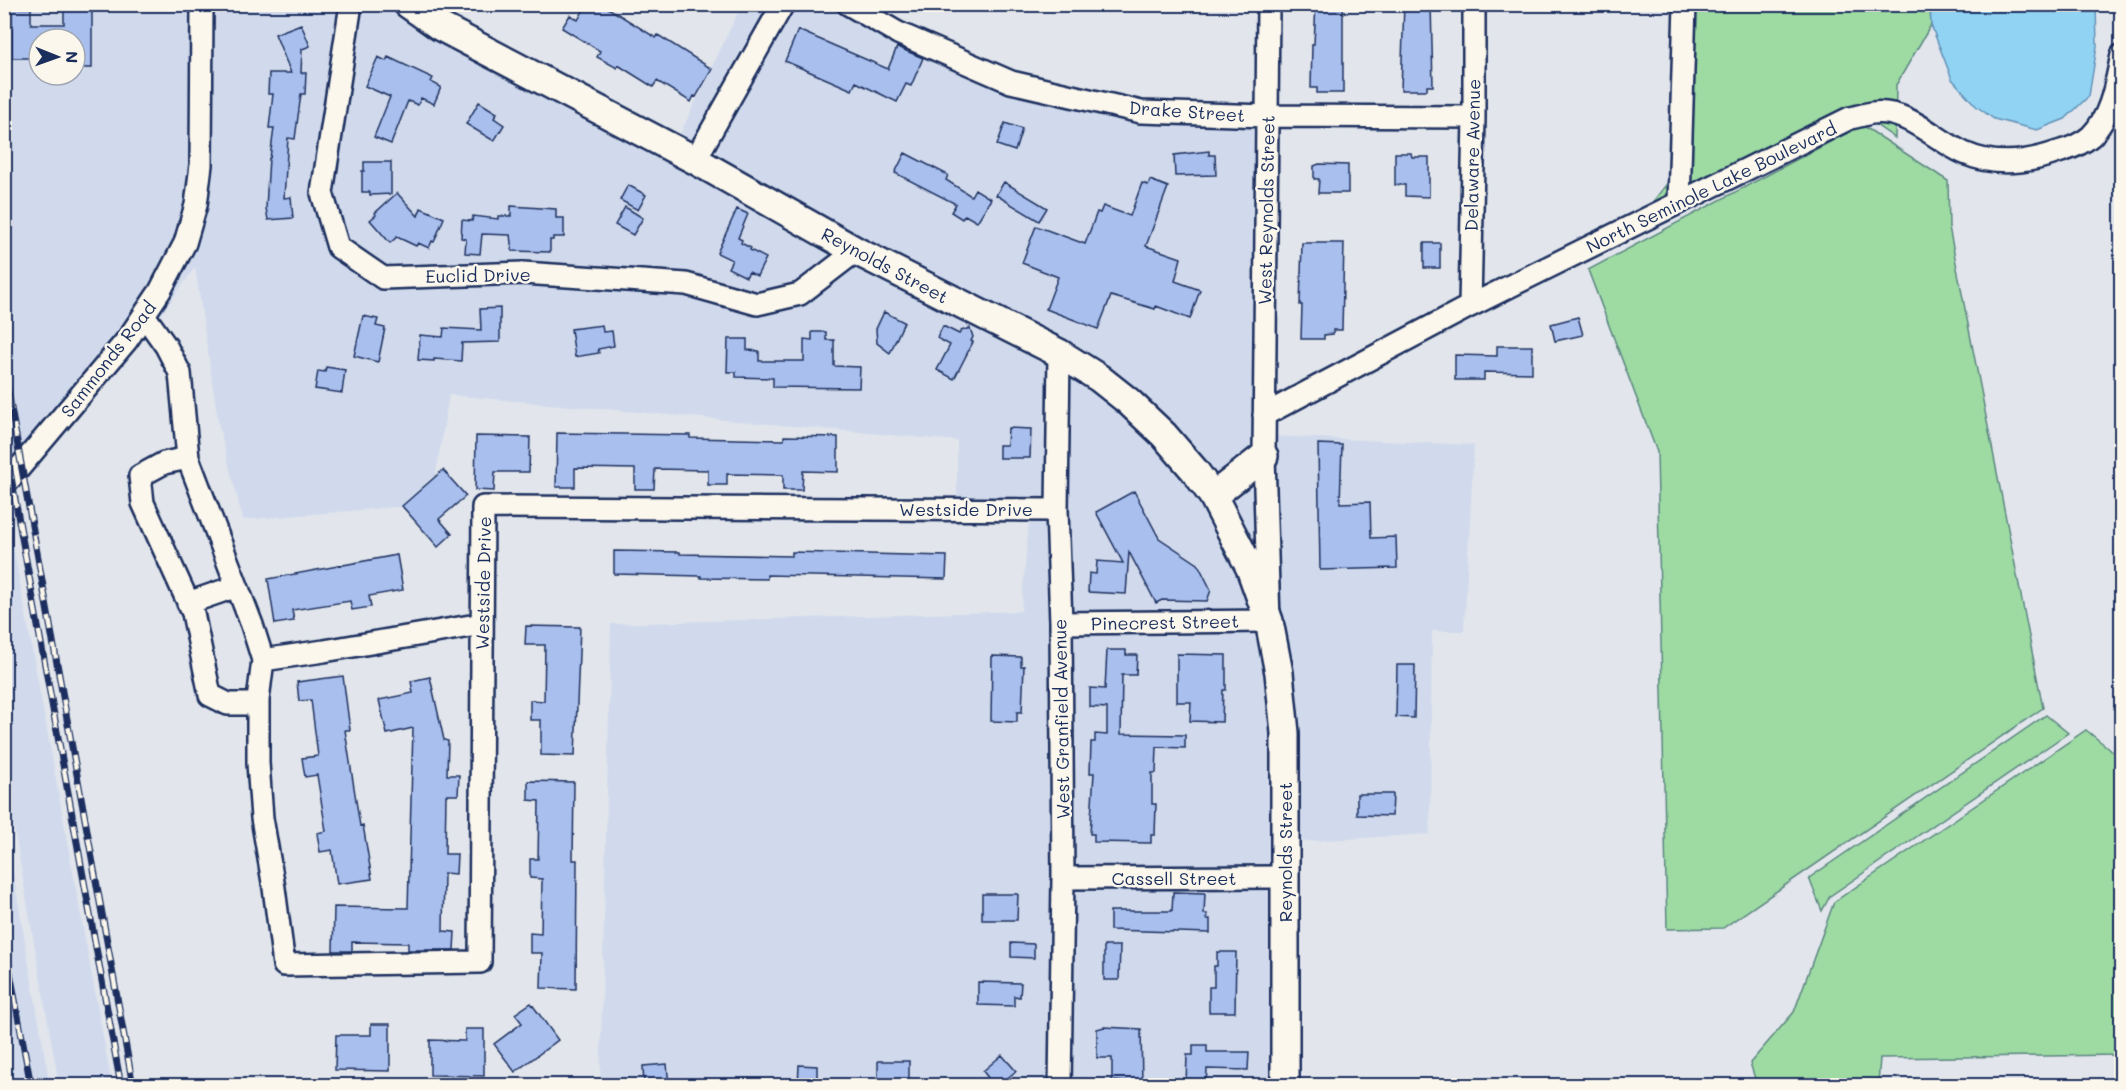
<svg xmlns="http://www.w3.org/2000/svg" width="2126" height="1090" viewBox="0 0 2126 1090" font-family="Mali,sans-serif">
<rect width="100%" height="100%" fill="#e2e6ec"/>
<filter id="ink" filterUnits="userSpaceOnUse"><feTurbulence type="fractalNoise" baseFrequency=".0167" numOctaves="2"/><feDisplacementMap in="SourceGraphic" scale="12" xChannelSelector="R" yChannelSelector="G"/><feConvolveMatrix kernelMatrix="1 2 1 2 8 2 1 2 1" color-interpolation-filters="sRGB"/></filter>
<g filter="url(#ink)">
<path fill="#d1daec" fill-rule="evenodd" d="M742 4 848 5 1100 112 1255 122 1253 435 1474 445 1464 631H1432L1430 834 1295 842V732L1225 498 1277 457 1215 482 1172 429 861 244 677 140Z
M5 5H193L191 165 186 203 176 240 152 287 118 335 5 471ZM39 39H75V75H39Z
M213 5H391L434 33 1093 385 1157 441 1222 532 1260 623 1275 733V1085H600L611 624 1021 611 1030 509 957 517V441L449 395 431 504 243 520 219 427 195 267 154 325 5 501 112 1085H59L5 777 4 501 135 344 211 165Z
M5 826 50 1085H5Z"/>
<path fill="#9ddba3" stroke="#5c8580" stroke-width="1.5" d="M1682 5H1930L1931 25 1896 85 1895 138 1867 119H1858L1619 245 1673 176Z
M1862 125 1948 181 1949 227 2043 708 1723 928 1667 929 1657 452 1588 270Z
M2046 715 2068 733 1830 896 1822 911 1809 878Z
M2086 730 2121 758V1055L1880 1058 1878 1085H1757L1750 1063 1794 1012 1834 902Z"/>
<path fill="#91d3f3" stroke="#6291b7" stroke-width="1.5" d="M1930 5H2096L2097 46 2089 96 2065 119 2037 130 1994 119 1976 106 1952 79 1931 25Z"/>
<path fill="#a9bfed" stroke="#1b2f5e" stroke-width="1.5" d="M587 4H602L656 38 658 35 712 69 696 97 694 96 691 102 657 81 653 87 618 65 617 68 597 57 600 51 562 28 570 15 578 20Z
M1316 4H1343V93H1317V88H1311L1312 44H1314Z
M1404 4H1431L1433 86H1427V90H1401Z
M64 6H92V68H75V39H39V48H31V58H12V8H31V24H64Z
M301 24 310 46 302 49 301 73H306L305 94H301L295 139 288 138 284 198 291 197 293 218 268 220 266 208 269 158H270L274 128H269L273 94H268L269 73H291L275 34Z
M798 30 888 69 897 47 923 58 911 86 906 84 897 102 856 82 852 90 785 61Z
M378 57 386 61 388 57 433 78 431 82 441 87 434 104 421 98 418 105 408 101 391 144 374 137 390 97 365 86Z
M479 102 497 113 494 118 504 125 494 141 466 124Z
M1005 123 1022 129 1015 151 997 145Z
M1209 151V155H1215L1216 175 1175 176 1174 155Z
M905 153 948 175 946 180 971 196 975 189 991 199 977 222 965 215 962 219 951 212 956 204 895 173Z
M1395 153H1411L1412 157H1429V197L1405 196V185H1395Z
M364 162H391V194L370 195V192H362V171H364Z
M1319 164 1348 165V193H1318L1319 179H1314V166Z
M1150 180 1168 187 1146 246 1181 258 1175 281 1200 290 1190 319 1156 306 1155 309 1111 296 1098 329 1046 309 1058 277 1022 263 1036 226 1085 244 1097 212 1100 213 1103 206 1130 216 1142 183 1148 185Z
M1004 182 1047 208 1039 221 996 195Z
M628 185 646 195 638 210 620 200Z
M397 193 418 216 421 208 444 218 434 242 432 241 429 248 418 243 416 246 397 237 390 243 370 220 376 215 375 213Z
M511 206 556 209V218H564V237H553V240H550V252L512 251 510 235 482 234 480 254 465 253 466 239 461 238 462 220 472 221 473 216 498 219V216H511Z
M625 207 643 218 633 235 615 225Z
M737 209 748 214 738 238 742 240 741 243 751 248 750 250 766 258 757 276 749 272 746 277 728 268 732 260 717 253Z
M1302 243H1344L1342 330H1333V334L1324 335V339H1301L1302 305H1300Z
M1424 243H1440V268H1424Z
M500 308V342L462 343 461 361 434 359V361L418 360 420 335 443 337 444 328 481 330 480 309Z
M884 312 904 322 890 353 877 343 876 329Z
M363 316 378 319 376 326 385 328 378 362 354 356Z
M1578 317 1583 335 1555 341 1551 324Z
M602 325 603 332 612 331 614 346 598 349 599 353 575 357 571 329Z
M943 326 959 334 961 331 970 328 973 337 971 341 973 342 954 379 937 370 950 345 937 338Z
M812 332H826V340H834V366L860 367 859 388 773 387V378L736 377V372H727L728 339H747V350L759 351V361H804V339L812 340Z
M1497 346H1532V373L1484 372V380H1455V355L1497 356Z
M326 367 345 370 342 393 315 389 318 371 325 372Z
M1008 428 1031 429 1030 458H999V445H1007Z
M557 433 690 435V438L784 440V436L838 437V472L803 471 802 490H783V475L727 474V485H708V470L655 469 654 489H635V469L575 468V487H556Z
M476 436 530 437 529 472H495L494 491 475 490Z
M1318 444 1342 445 1340 503 1370 502 1371 538 1396 537 1397 568 1320 570Z
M443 470 466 496 439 519 452 534 438 547 402 506Z
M1134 491 1159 538 1198 564 1211 590 1207 601 1162 600 1156 603 1129 552 1126 594 1088 592 1089 573 1096 574 1097 561 1123 563 1096 512Z
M614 551 680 552V554L792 556V552L947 556 946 579 767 575V579L701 578V576L614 574Z
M397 555 403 590 369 596 371 607 352 610 350 601 292 610 294 621 275 624 268 579Z
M526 626 580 627 575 756 541 755V720H530V700L544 701 545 645H525Z
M1107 650H1126V655H1137L1136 675H1122L1121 734 1185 735V748L1157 747 1156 773H1152V804H1156L1155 835H1151V843L1094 842V834H1090L1094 773H1090L1091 742H1095V734L1107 735V708L1090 707V688L1105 689Z
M1177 654 1226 655V690H1223L1222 722 1190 721 1191 702H1177Z
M992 656 1021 657V666H1024L1022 712H1017V722L991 721Z
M1397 665H1415L1414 718 1396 717Z
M343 676 350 730H345L360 826 363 825 372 879 337 884 332 850 320 852 317 833 326 831 317 775 305 777 302 758 318 756 311 700 299 701 297 682Z
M430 677 444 740 448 741 447 775H459L458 795H446L445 854H457L456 874 444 873 443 931 455 932 454 950H408V943L352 942V951H333L334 907 408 908 413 728 387 734 379 700 413 693 411 681Z
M528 781 574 782 573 860H577L576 989 541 988 542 953H530V933L541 934 542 879 530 878V859H538L539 801 528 800Z
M1357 794H1393L1392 816 1357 815Z
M1173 892 1205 893 1204 914H1207V919H1210V933L1110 930V911H1172Z
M982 894H1018L1017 920H982Z
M1011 943 1034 944V958L1011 957Z
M1104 946H1120L1119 980H1104Z
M1217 952H1236L1235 1012H1209V987H1214V966H1217Z
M978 982 1021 983 1020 997 1014 996V1006L978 1005Z
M531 1003 558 1040 515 1072 494 1044 522 1023 515 1014Z
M371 1024H390V1071L335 1070 336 1035H371Z
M1104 1027 1141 1029 1142 1083 1112 1081V1058H1097V1029Z
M465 1029H484V1076L430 1075V1040L465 1041Z
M1193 1045H1207V1052H1249L1248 1070 1207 1069 1206 1084H1186L1187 1055H1193Z
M1002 1055 1016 1071 998 1086H994L983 1071Z
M878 1061H909V1082L895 1081 894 1084H878Z
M667 1064 669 1086H644L643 1066Z
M799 1065 817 1066V1086H798Z"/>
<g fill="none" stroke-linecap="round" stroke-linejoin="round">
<g stroke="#1b2f5e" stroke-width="26">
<path id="minor" d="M351 4 322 193 338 247 383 278 523 273 686 284 757 304 800 294 856 251
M848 4 898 33 1011 82 1141 112 1267 116 1474 117
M695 160 783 4
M1679 202 1685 4
M1470 306 1474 117V4
M144 315 166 346 180 373 188 458 252 625 263 660 258 700V763L262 818 274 888 284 965 480 962 483 507 1057 510
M1059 353 1057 510 1061 623 1063 878 1060 1086
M1264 415 1470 306 1850 118C1857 117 1865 114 1872 113 1907 108 1935 140 1964 153 1995 167 2027 163 2058 152 2069 149 2082 144 2091 136 2112 115 2116 82 2122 55
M188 458 164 463 140 476 143 503 193 613 210 695 228 704H258
M4 486 127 340 160 291 185 243 196 205 201 165 202 4
M188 603 237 586
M1061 623 1269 621 1264 456 1268 4
M263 660 324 651 482 624
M1063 878 1285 877"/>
</g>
<g stroke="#1b2f5e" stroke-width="32">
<path id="major" d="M408 4 439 26 695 160 856 251 1059 353 1099 378 1128 401 1164 435 1195 471 1213 496 1250 568 1269 621 1279 673 1285 733V1086
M1213 496 1264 456"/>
</g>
<use href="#minor" stroke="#fbf7ec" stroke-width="21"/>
<use href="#major" stroke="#fbf7ec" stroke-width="27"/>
<g stroke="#1b2f5e" stroke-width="7">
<path id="rail" d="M4 369 133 1086
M4 438 121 1086
M4 940 31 1086"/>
</g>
<use href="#rail" stroke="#fbf7ec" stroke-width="4.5" stroke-dasharray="14" stroke-linecap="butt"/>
</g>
</g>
<g text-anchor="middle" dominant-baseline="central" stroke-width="5" stroke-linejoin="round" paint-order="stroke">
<g font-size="18" fill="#1b2f5e" stroke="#fbf7ec">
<text transform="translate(1187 111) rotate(4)">Drake Street</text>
<text transform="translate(1472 155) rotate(-89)">Delaware Avenue</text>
<text transform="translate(1711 187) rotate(-26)">North Seminole Lake Boulevard</text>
<text transform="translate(1266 210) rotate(-89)">West Reynolds Street</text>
<text transform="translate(885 265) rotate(28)">Reynolds Street</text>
<text transform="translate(478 275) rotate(-1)">Euclid Drive</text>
<text transform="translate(108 359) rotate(-52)">Sammonds Road</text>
<text x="966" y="509">Westside Drive</text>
<text transform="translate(483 583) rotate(-89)">Westside Drive</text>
<text transform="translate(1165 622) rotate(-1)">Pinecrest Street</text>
<text transform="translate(1061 719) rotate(-91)">West Granfield Avenue</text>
<text transform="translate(1285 852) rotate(-90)">Reynolds Street</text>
<text x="1174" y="878">Cassell Street</text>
</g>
</g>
<rect width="2126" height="1090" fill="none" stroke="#fbf7ec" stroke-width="24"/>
<rect x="12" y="12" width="2102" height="1066" fill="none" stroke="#1b2f5e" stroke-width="2" filter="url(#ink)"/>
<g transform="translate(57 57) rotate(91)"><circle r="28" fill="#fbf7ec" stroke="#a1a7b3" stroke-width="1.5"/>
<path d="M0-4.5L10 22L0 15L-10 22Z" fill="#1b2f5e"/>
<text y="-9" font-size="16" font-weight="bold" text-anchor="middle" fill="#1b2f5e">N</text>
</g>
</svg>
